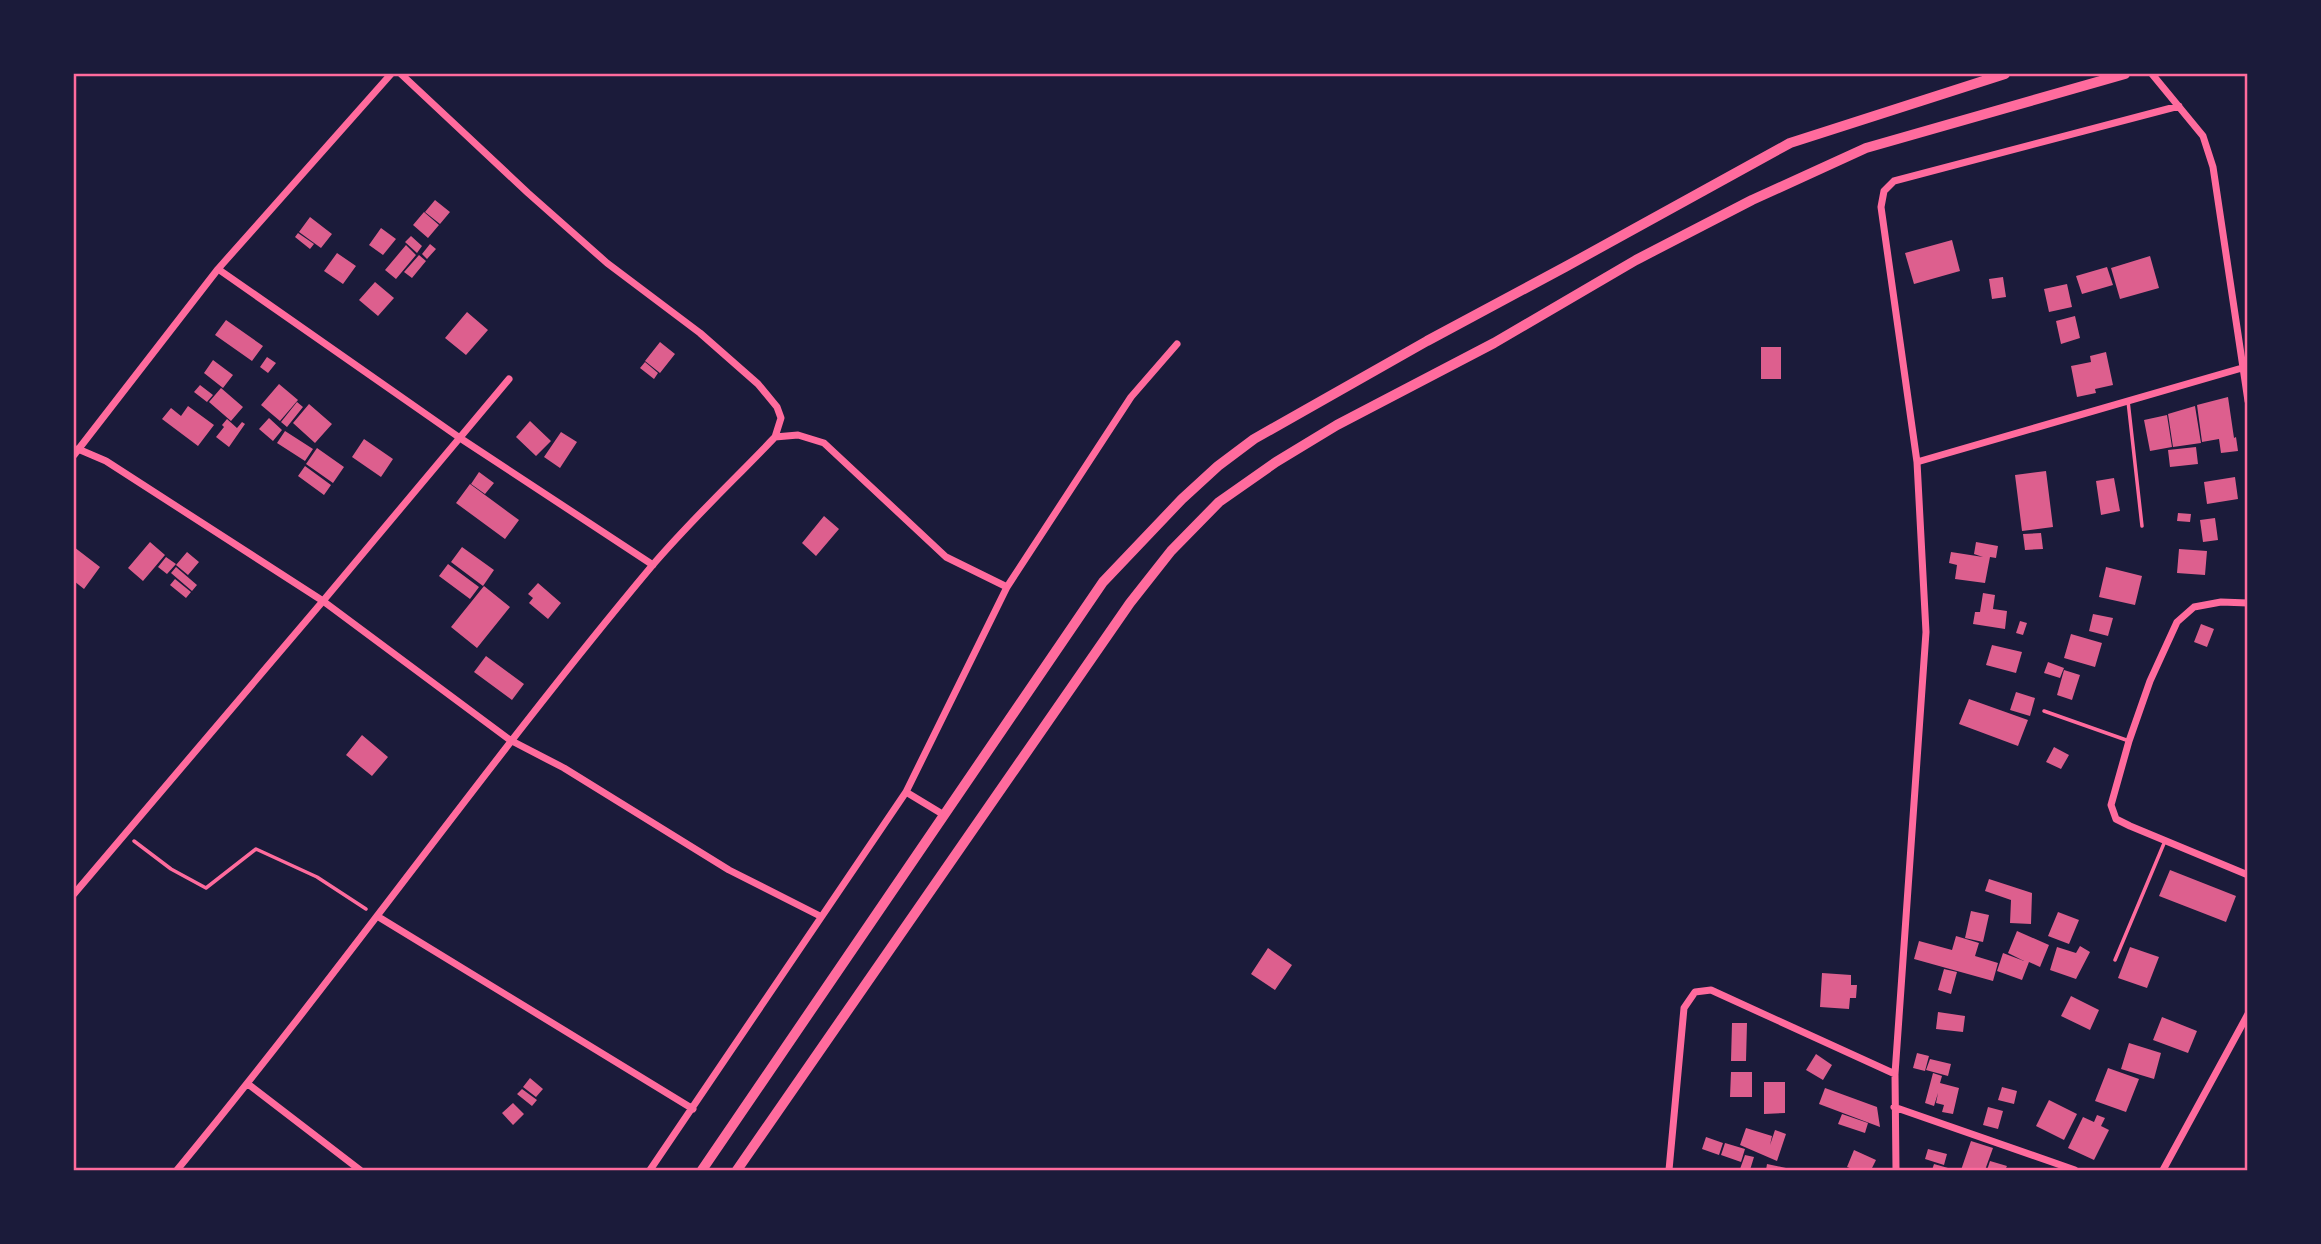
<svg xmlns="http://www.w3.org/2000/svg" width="2321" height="1244" viewBox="0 0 2321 1244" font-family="Lora,serif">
<rect width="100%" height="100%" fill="#1b1b3a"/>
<path fill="#dd5f8e" d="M435 200 450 212 440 224 425 212Z
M424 212 439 225 428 238 413 225Z
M310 217 332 234 321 248 299 232Z
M381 228 396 239 383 255 369 245Z
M298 233 314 244 310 249 295 237Z
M411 236 422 246 417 253 405 242Z
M1952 240 1960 271 1914 284 1905 253Z
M430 244 436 249 427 259 422 254Z
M406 245 416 255 396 279 385 270Z
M337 253 356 266 343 284 324 271Z
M419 255 426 261 412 278 404 272Z
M2150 256 2159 288 2120 299 2111 268Z
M2107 267 2113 285 2082 294 2076 276Z
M2003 277 2006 297 1992 299 1989 279Z
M375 282 394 298 378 316 359 300Z
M2067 284 2072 307 2049 312 2044 289Z
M467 312 488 330 466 355 445 338Z
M2075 316 2080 338 2061 344 2056 321Z
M226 320 263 346 252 361 215 335Z
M660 342 675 354 660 373 645 361Z
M1761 347H1781V379H1761Z
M2106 352 2113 385 2095 389 2096 393 2077 397 2071 366 2091 362 2090 356Z
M267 357 276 363 268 373 260 367Z
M213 360 233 375 223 388 204 373Z
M645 362 658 373 654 379 640 368Z
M279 384 298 400 280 421 261 405Z
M200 385 213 395 207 402 194 392Z
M221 388 243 407 231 421 209 402Z
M2228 397 2234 438 2236 437 2238 451 2221 453 2219 439 2202 442 2197 405Z
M297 402 303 407 287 427 281 422Z
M309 404 332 424 315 443 293 423Z
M188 406 214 425 198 446 162 419 171 408 181 416Z
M2195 406 2201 443 2173 447 2168 414Z
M2167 415 2172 447 2150 451 2144 420Z
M269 418 282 430 273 441 259 429Z
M227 419 237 428 242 422 245 424 229 447 216 437 224 427 222 425Z
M530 421 551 441 536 456 516 437Z
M285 431 313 449 305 461 277 443Z
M561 432 577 442 560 468 544 457Z
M364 439 393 459 381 477 352 457Z
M2196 447 2198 464 2170 467 2168 450Z
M317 448 344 467 333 483 306 464Z
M305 466 331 485 324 495 298 476Z
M2046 471 2053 527 2022 531 2015 475Z
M479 472 494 483 485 494 471 484Z
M2235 477 2238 499 2207 504 2204 482Z
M2114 478 2120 511 2101 515 2096 481Z
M470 484 519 520 505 539 456 503Z
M2178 513 2191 514 2190 522 2177 521Z
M824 516 839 529 816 556 802 543Z
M2215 518 2218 540 2203 542 2200 520Z
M2041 533 2043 549 2025 550 2023 534Z
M150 542 165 555 143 581 128 568Z
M1976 542 1998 546 1996 558 1990 557 1985 583 1955 579 1957 565 1949 563 1951 552 1983 557 1974 554Z
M74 547 100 567 84 589 74 581Z
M462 547 494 570 483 586 451 562Z
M2179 549 2207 551 2205 575 2177 573Z
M187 552 199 562 188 575 176 565Z
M166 557 176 564 167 574 158 567Z
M448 564 479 587 470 599 439 576Z
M176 567 197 585 192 591 171 573Z
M2106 567 2142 576 2135 605 2099 597Z
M175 579 191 592 186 598 170 585Z
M538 583 561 603 548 619 529 603 533 598 528 594Z
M484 586 510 607 477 648 451 627Z
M1983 593 1995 595 1993 609 2007 611 2005 629 1973 624 1975 612H1980Z
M2093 614 2113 618 2108 636 2089 631Z
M2020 621 2027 623 2023 635 2016 633Z
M2201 624 2214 629 2207 647 2194 642Z
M2071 634 2102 643 2095 667 2064 658Z
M1992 645 2022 652 2016 673 1986 665Z
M486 656 524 684 512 700 474 672Z
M2048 662 2064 668 2060 678 2044 673Z
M2064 670 2080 675 2072 700 2057 695Z
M2016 692 2035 698 2030 716 2010 710Z
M1969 699 2028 720 2018 746 1959 724Z
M362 735 388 757 372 776 346 755Z
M2054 747 2069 755 2061 769 2046 762Z
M2170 870 2236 896 2226 922 2159 896Z
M1989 879 2032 893 2031 924 2010 923 2011 900 1985 891Z
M1971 911 1989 915 1983 942 1965 938Z
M2058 912 2079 920 2069 944 2048 936Z
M2017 931 2049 945 2040 967 2029 962 2022 980 1997 971 2003 953 2024 961 2008 953Z
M1956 936 1979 943 1975 956 1998 963 1993 981 1914 959 1919 941 1952 950Z
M2080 946 2090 952 2076 979 2050 970 2057 947 2076 953Z
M2130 947 2159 957 2147 988 2118 978Z
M1268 948 1292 965 1275 990 1251 974Z
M1944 969 1957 972 1951 994 1938 990Z
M1822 973 1851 975V985H1857L1856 998H1850L1849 1009 1820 1007Z
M2071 996 2099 1010 2090 1030 2061 1016Z
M1938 1012 1965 1016 1963 1032 1936 1029Z
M2162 1017 2197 1031 2188 1053 2153 1040Z
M1732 1023H1747L1746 1061H1731Z
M2129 1043 2161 1053 2154 1079 2121 1069Z
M1917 1053 1929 1056 1925 1071 1913 1068Z
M1816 1054 1832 1065 1823 1080 1806 1070Z
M1930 1059 1951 1064 1948 1076 1926 1070Z
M2108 1068 2139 1079 2126 1112 2095 1101Z
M1731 1072H1752V1097H1730Z
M1933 1073 1942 1076 1940 1083 1959 1088 1953 1114 1942 1112 1944 1105 1936 1103 1938 1093 1934 1106 1925 1103Z
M530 1078 543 1089 536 1097 523 1087Z
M1764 1082H1785V1113L1764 1114Z
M2002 1087 2017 1091 2014 1104 1998 1100Z
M1825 1088 1877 1107 1880 1127 1819 1104Z
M522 1089 537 1100 532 1106 517 1094Z
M2049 1100 2077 1114 2064 1140 2036 1126Z
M513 1103 524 1114 513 1125 502 1113Z
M1988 1107 2003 1111 1998 1129 1983 1125Z
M1842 1114 1868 1123 1865 1133 1838 1124Z
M2097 1115 2105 1118 2101 1126 2109 1130 2094 1160 2068 1148 2083 1117 2094 1122Z
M1746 1128 1772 1136 1770 1145 1775 1130 1786 1134 1777 1161 1740 1145Z
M1706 1137 1723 1143 1719 1155 1702 1149Z
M1971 1141 1993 1148 1985 1170H1961Z
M1725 1143 1745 1149 1741 1162 1721 1155Z
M1928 1149 1947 1154 1944 1165 1925 1159Z
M1854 1150 1876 1160 1871 1170H1855L1847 1167Z
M1745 1155 1754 1157 1750 1170 1740 1169Z
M1990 1161 2007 1166 2005 1170H1987Z
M1767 1164 1786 1168 1785 1170H1766Z
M1934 1164 1955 1170H1932Z"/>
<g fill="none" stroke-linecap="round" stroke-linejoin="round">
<path stroke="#ff6b9d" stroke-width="3.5" d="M134 841 171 869 206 888 256 849 317 877 366 909"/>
<path stroke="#ff6b9d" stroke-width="3.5" d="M2128 401 2142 526
M2044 711 2129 741
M2115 960 2165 841"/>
<path stroke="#ff6b9d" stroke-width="7" d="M401 74 528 193 607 263 700 333 758 384 777 407 781 418 775 437
M2152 74 2203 136 2213 167 2248 401
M218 269 460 438 653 565
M78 449 106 461 323 601 510 740 564 768 729 870 820 916
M74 455 218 269 391 74
M1917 462 2242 368
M2248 603 2221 602 2194 607 2177 622 2150 681 2129 741 2111 805 2116 819 2130 826 2248 875
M906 792 944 815
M74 894 323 601 509 379
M377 916 693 1109
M248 1084 360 1170
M1894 1107 2075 1170
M177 1170C340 973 487 763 651 567 690 521 734 480 775 437L798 435 824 443 946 557 1007 587
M650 1170 906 792 1007 587 1131 397 1177 344
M1669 1170 1684 1008 1695 992 1711 990 1895 1074
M1896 1170 1895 1074 1926 632 1917 462 1881 207 1884 191 1894 181 2179 106
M2163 1170 2248 1014"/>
<path stroke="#ff6b9d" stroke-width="10" d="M702 1170 1103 582 1182 499 1218 466 1254 439 1427 341 1565 267 1790 143 2005 74
M737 1170 1130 603 1171 551 1219 502 1276 462 1337 425 1494 343 1636 260 1752 200 1866 148 2125 74"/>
</g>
<rect width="2321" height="1244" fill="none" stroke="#1b1b3a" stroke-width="150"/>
<rect x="75" y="75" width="2171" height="1094" fill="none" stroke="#ff6b9d" stroke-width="2.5"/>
</svg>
